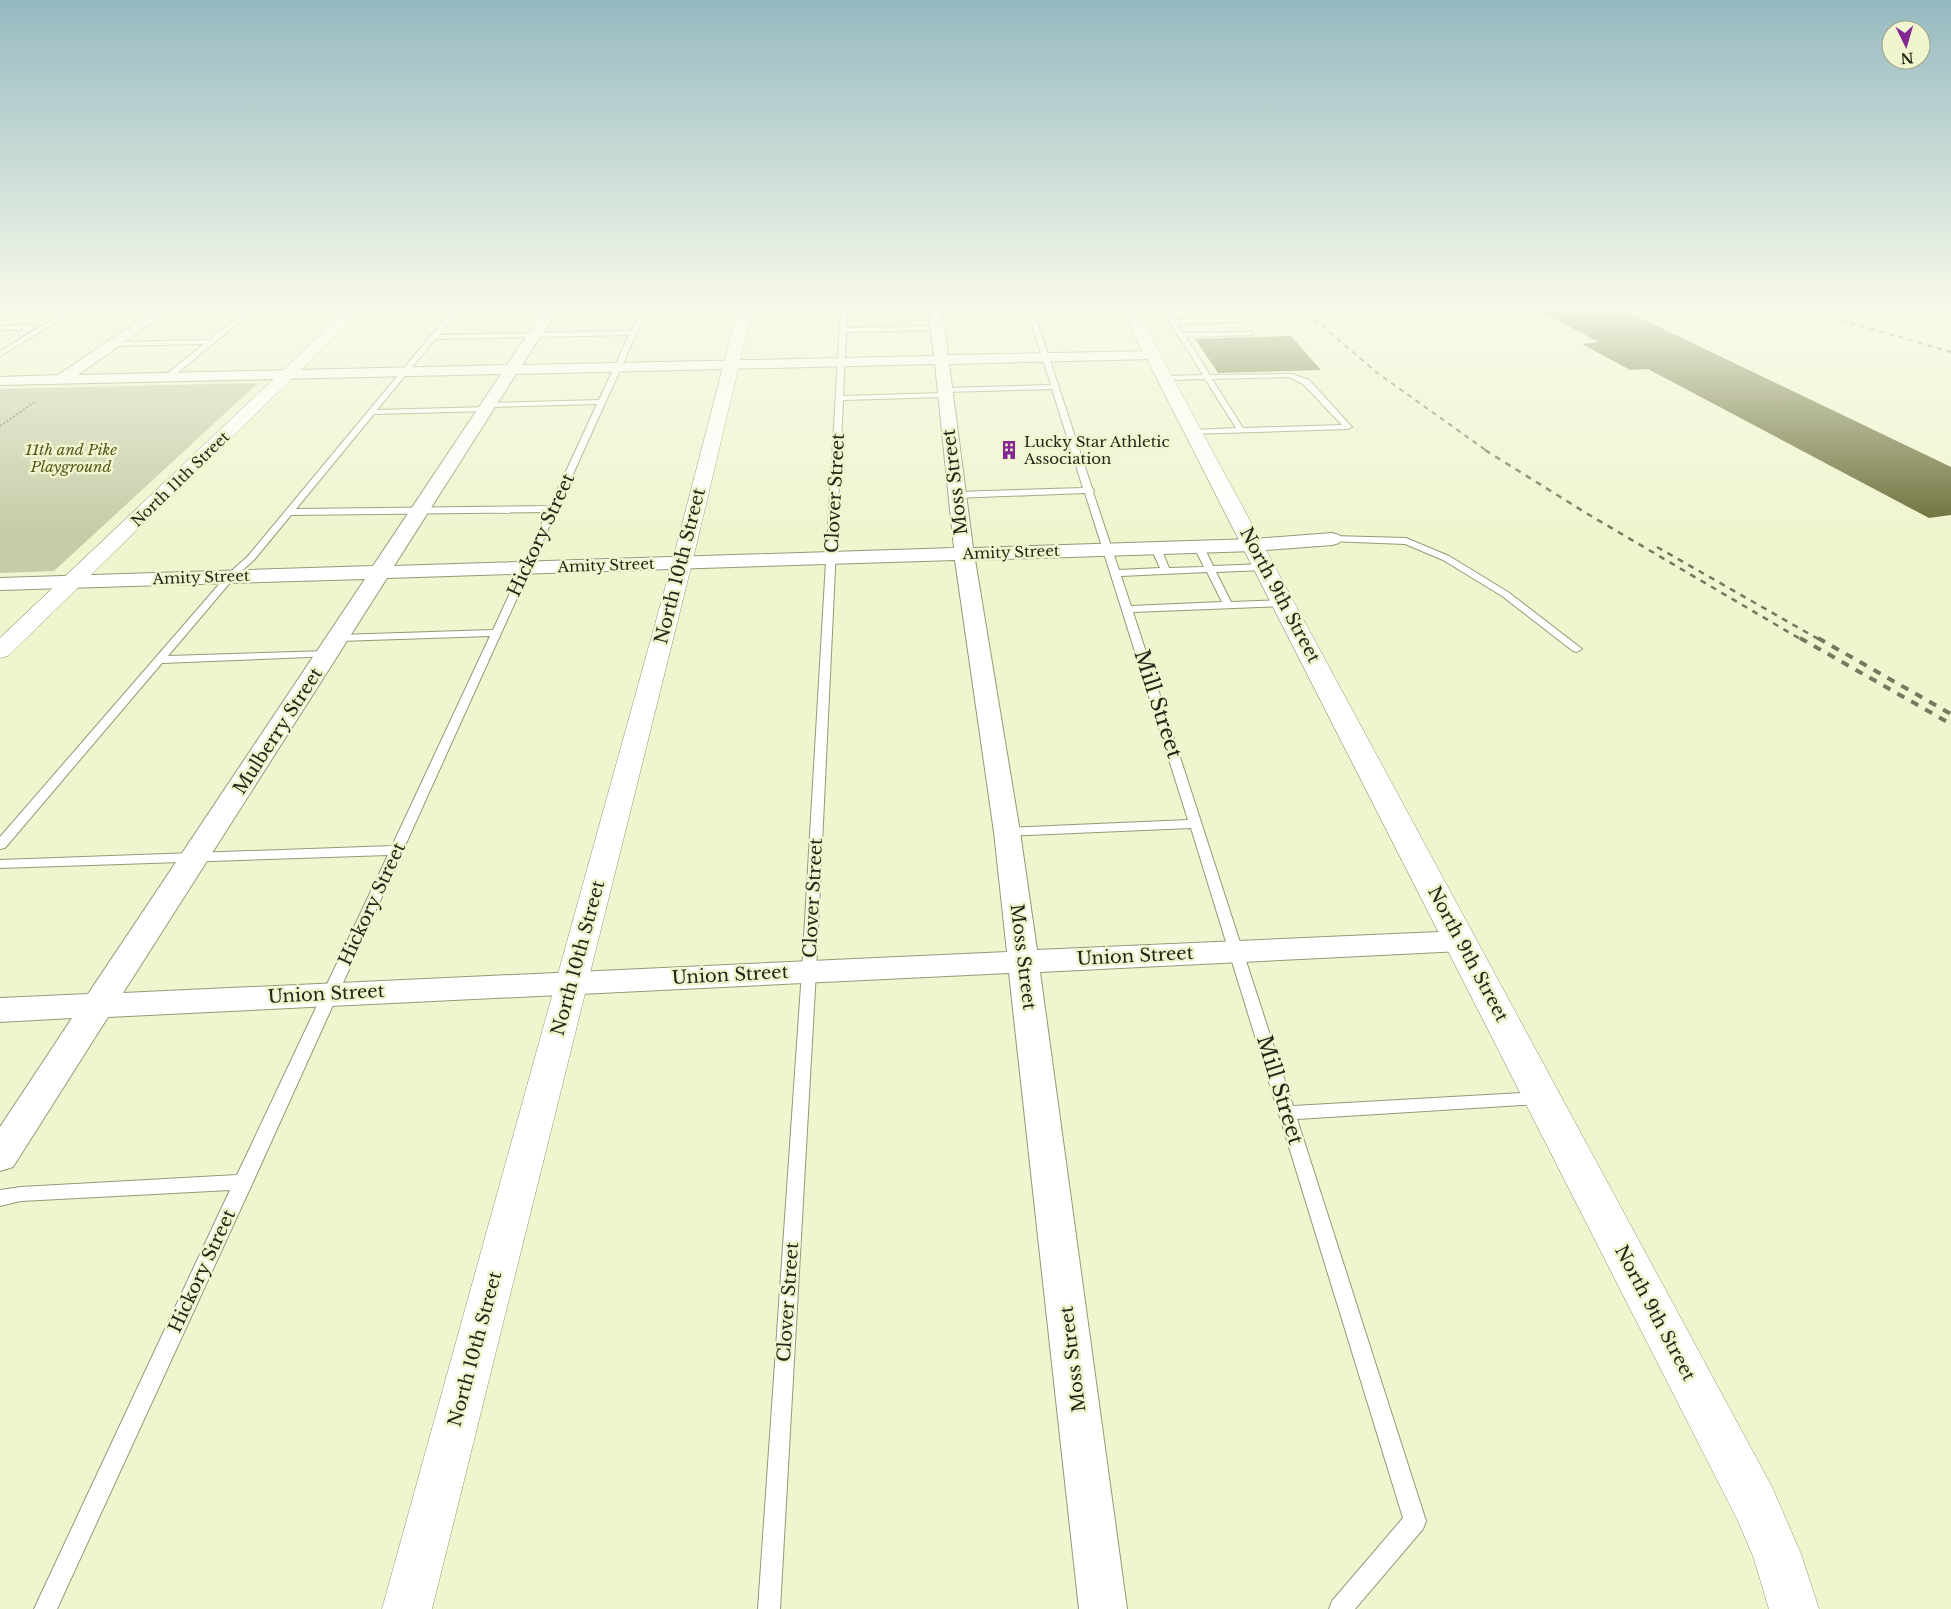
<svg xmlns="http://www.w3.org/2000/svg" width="1951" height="1609" viewBox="0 0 1951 1609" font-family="'Libre Baskerville',serif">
<rect width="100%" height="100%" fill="#f0f4cf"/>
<path fill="#c7cba8" d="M258 383 54 571 0 573V389Z"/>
<path fill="#6a6e38" d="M1529 306H1615L1951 467V515L1929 518 1648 369 1630 370 1582 344 1599 342Z
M1291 336 1321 370 1218 373 1195 339Z"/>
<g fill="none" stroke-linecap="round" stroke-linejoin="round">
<g stroke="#969977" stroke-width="2">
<path id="lane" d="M75 306H82L0 356V351Z
M253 306H259L170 379 163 377 204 344 113 346 110 344 113 342 209 340Z
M456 306H462L439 335 631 331 643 306H649L253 1182 57 1609H34L230 1190 21 1201 0 1206V1190L21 1187 237 1175 388 855 0 868V860L392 846 490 636 339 641 334 638 339 635 493 630 547 512 291 515 254 560 234 578 168 656 328 651 333 654 332 656 162 663 5 848 0 849V837L228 574 248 556 429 338V336L432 335ZM629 335 599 400 490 403 486 405 490 407 597 404 550 506 296 509 374 414 490 411 491 409 487 407 377 410 435 339Z
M841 306H847L846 328 937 326 940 328 937 330 846 332 843 396 944 393 948 395 944 397 843 400 816 971 780 1609H758L802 971Z
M1026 306H1032L1092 488 1094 490 1093 492 1119 570 1160 568 1151 548 1156 545 1161 548 1169 568 1204 567 1194 547 1199 544 1204 547 1213 566 1265 564 1270 567 1265 570 1216 572 1231 602 1284 600 1289 603 1284 606 1133 612 1293 1106 1540 1092 1546 1093 1548 1098 1546 1103 1540 1104 1297 1119 1426 1521 1423 1529 1355 1609H1329L1332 1601 1403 1518 1191 828 1007 836 1001 832 1007 828 1188 820 1085 493 956 498 952 495 956 492 1083 488 1052 389 944 392 940 390 944 388 1051 385ZM1207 572 1222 602 1131 606 1121 576Z
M1160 306H1239L1236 308 1168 310 1175 320 1262 318 1260 321 1177 324 1183 333 1252 332V334L1250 335 1186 337 1210 375 1292 374 1309 380 1352 427 1348 429 1191 434V430H1194L1236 428 1205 379 1166 380 1162 378 1166 376 1203 375ZM1289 377 1303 384 1342 425 1243 428 1212 379Z
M32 325 34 328 21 336 18 334 24 329 0 330V326Z
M1332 536 1406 538 1449 556 1508 592 1582 649 1577 652 1573 651 1502 596 1443 560 1405 544 1329 541 1327 539Z"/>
</g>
<g stroke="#969977" stroke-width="2">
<path id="street" d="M160 306H175L78 375 507 365 547 306H560L522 365 934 356 928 306H941L948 355 1153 351 1160 355 1153 359 949 364 973 548 1254 539 1332 533 1339 535 1342 539 1339 543 1332 545 1254 551 975 560 1020 832 1037 950 1461 931 1472 934 1476 941 1472 948 1461 951 1040 972 1127 1609H1079L1009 973 108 1017 13 1167 0 1171V1127L72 1018 0 1022V998L88 994 365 579 0 590V578L373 566 501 374 0 385V377L58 375ZM935 364 954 548 394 566 516 374ZM955 560 994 832 1007 952 123 993 387 578Z"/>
</g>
<g stroke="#969977" stroke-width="1">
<path id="secondary" d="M351 306H366L8 656 0 658V638Z
M739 306H753L692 563 432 1609H382L672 563Z
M1120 306H1134L1772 1487 1801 1554 1819 1609H1769L1753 1556 1738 1521Z"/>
</g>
<path stroke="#81836b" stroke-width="2" stroke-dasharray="2 2" stroke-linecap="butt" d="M0 426 36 401"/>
<use href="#lane" fill="#fff" fill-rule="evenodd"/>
<use href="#street" fill="#fff" fill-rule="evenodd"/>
<use href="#secondary" fill="#fff" fill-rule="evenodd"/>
<path stroke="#767861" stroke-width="2" stroke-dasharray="5 5" stroke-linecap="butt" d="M1299 306 1376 372 1487 451
M1841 320 1951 352"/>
<path stroke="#767861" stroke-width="2.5" stroke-dasharray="6 6" stroke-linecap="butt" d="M1485 450 1586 513 1802 640
M1657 547 1820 640"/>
<path stroke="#767861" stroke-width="4" stroke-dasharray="8 8" stroke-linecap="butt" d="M1800 638 1951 724
M1818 638 1951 714"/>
</g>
<linearGradient id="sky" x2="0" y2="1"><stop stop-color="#96b9c1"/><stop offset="0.58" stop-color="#f8fae9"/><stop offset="1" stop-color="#f8fae9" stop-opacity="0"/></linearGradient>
<rect width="1951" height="531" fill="url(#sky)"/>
<defs>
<g id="building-bare" transform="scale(1.5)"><path d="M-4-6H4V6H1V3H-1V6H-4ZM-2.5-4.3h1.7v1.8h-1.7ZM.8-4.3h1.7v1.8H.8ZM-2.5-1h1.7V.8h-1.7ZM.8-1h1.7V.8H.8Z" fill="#832691" stroke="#f0f4cf" stroke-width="2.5" paint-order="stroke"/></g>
</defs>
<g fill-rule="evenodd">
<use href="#building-bare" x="1009" y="450"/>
</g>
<g text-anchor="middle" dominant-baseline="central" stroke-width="5" stroke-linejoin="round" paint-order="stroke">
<g font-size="15" fill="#262719" stroke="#f0f4cf" text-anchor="start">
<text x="1024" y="441">Lucky Star Athletic<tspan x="1024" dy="17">Association</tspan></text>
</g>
<g font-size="15" font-style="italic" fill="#575a1a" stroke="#f0f4cf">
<text x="71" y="449">11th and Pike<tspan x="71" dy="17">Playground</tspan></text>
</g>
<g font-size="15" fill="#262719" stroke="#f0f4cf">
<text transform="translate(180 479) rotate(-44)">North 11th Street</text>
<text transform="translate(1011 552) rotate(-2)">Amity Street</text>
<text transform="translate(606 565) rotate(-2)">Amity Street</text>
<text transform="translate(201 577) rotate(-2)">Amity Street</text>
</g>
<g font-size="18" fill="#262719" stroke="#f0f4cf">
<text transform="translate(955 482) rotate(-97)">Moss Street</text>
<text transform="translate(835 493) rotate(-87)">Clover Street</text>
<text transform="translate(541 535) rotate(-65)">Hickory Street</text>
<text transform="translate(680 566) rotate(-76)">North 10th Street</text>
<text transform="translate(1280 595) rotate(62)">North 9th Street</text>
<text transform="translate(278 731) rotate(-57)">Mulberry Street</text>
<text transform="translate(813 898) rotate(-87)">Clover Street</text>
<text transform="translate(372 904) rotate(-65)">Hickory Street</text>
<text transform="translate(1468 954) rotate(62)">North 9th Street</text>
<text transform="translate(1135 956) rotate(-3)">Union Street</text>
<text transform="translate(1023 957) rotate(83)">Moss Street</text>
<text transform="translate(578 958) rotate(-75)">North 10th Street</text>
<text transform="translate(730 975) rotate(-3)">Union Street</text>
<text transform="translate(326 994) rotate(-3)">Union Street</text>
<text transform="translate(202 1271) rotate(-65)">Hickory Street</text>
<text transform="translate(788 1302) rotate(-86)">Clover Street</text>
<text transform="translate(1655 1313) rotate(62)">North 9th Street</text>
<text transform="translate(475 1349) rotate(-75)">North 10th Street</text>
<text transform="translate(1073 1359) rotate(-97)">Moss Street</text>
</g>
<g font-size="21" fill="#262719" stroke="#f0f4cf">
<text transform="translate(1158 704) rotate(72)">Mill Street</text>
<text transform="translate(1280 1090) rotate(73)">Mill Street</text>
</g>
</g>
<g transform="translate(1906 45) rotate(175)"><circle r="24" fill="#f0f4cf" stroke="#9fa286"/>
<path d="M0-4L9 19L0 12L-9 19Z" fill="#832691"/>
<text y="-8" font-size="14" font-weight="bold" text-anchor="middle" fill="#262719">N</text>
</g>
</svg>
